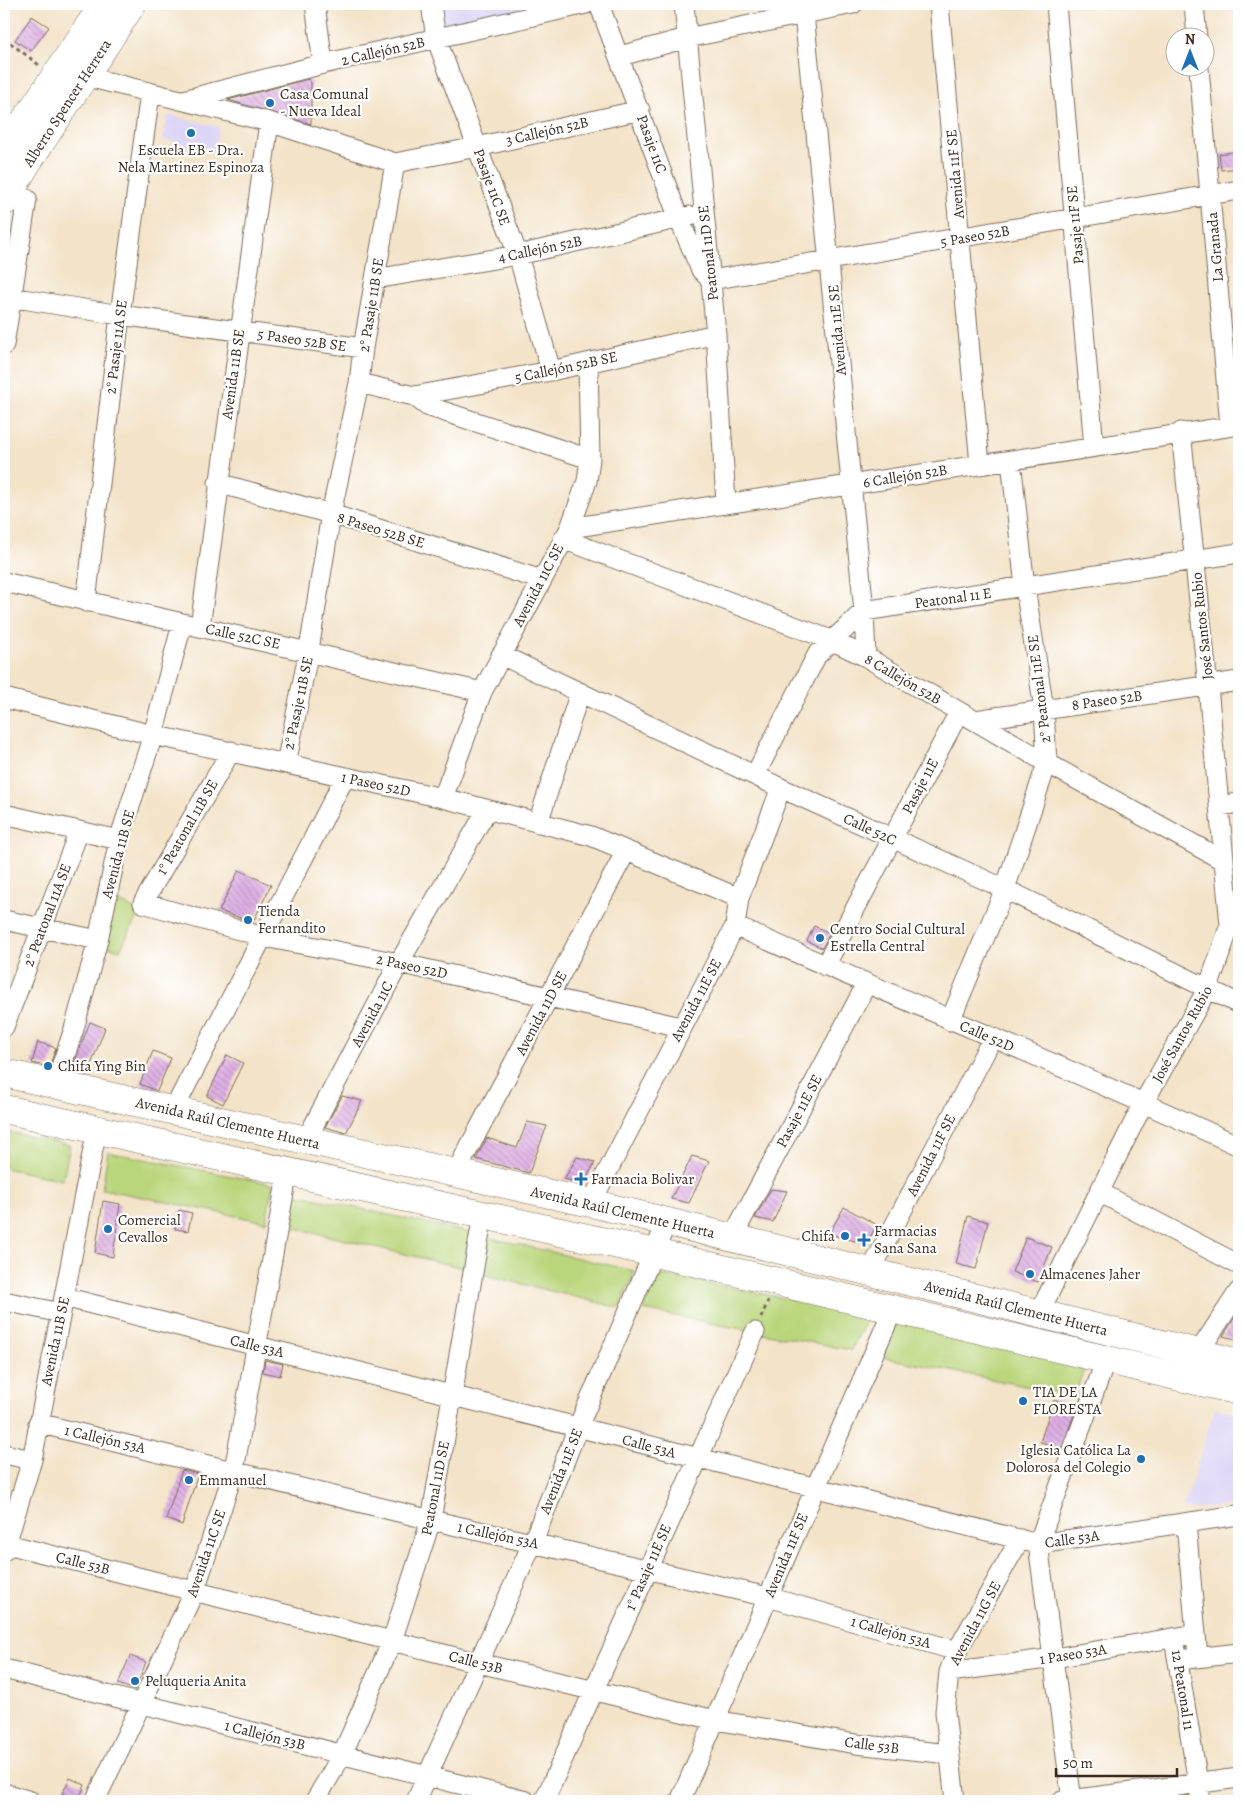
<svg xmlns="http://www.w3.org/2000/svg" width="1243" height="1805" viewBox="0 0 1243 1805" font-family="Alegreya,serif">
<defs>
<pattern id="building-back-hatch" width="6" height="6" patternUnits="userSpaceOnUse" patternTransform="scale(1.25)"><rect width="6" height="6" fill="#dfb0e5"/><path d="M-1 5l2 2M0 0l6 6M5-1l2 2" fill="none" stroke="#b68fb9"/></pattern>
</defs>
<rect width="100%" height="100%" fill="#fff"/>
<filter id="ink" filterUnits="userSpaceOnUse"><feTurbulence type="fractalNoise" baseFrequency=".02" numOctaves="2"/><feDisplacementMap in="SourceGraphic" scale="10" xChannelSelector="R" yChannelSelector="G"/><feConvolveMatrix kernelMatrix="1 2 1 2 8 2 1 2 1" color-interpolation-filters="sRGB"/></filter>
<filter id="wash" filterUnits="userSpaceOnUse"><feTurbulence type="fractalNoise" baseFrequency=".0096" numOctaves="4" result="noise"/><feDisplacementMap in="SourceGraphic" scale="20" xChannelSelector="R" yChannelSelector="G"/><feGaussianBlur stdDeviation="1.12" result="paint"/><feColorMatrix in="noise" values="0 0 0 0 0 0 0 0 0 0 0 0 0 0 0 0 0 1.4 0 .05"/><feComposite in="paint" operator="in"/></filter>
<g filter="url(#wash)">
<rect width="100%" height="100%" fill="#f3e3c8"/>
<path fill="#ddd5f6" d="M440 4H550L443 27Z
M168 115 219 127 214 151 163 139Z
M1215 1408 1239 1414V1505L1183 1510Z"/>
<path fill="#bad67c" stroke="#7a804d" d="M114 900 140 911 120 950 105 946Z
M4 1131 70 1145 63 1180 4 1168Z
M108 1152 273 1184 266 1222 102 1189Z
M295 1194 470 1233 463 1268 291 1227Z
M490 1238 635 1271 620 1308 481 1274Z
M656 1274 870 1314 851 1350 643 1310Z
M899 1320 1085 1367 1074 1396 882 1357Z"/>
<g id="blocks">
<path fill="url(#building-back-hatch)" d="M32 16 49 27 31 51 15 40Z
M308 79 311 83V124L228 100Z
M1239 151V168L1221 170 1219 154Z
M239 870 271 885 253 922 219 911Z
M814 926 830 933 822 948 807 941Z
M90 1022 105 1028 87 1075 71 1072Z
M38 1042 56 1048 49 1067 32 1063Z
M153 1051 171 1058 157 1091 140 1084Z
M227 1055 243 1063 223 1104 207 1096Z
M342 1096 362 1101 346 1133 325 1127Z
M527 1122 547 1126 529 1173 476 1159 487 1138 517 1148Z
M692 1156 709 1161 689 1203 671 1199Z
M577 1157 595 1162 584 1184 564 1179Z
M771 1189 787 1191 773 1222 755 1218Z
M103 1201 120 1204 113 1257 95 1253Z
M844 1207 877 1225 866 1244 829 1234Z
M179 1210 192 1213 188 1231 175 1229Z
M968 1216 988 1222 976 1269 956 1264Z
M1026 1237 1052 1247 1038 1282 1012 1272Z
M1239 1311V1340L1223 1336Z
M265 1360 283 1364 280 1376 263 1372Z
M1054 1400 1077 1406 1062 1448 1040 1442Z
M182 1470 198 1474 182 1525 166 1519Z
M130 1656 146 1662 135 1690 118 1684Z
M70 1778 85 1785 78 1801H68L60 1798Z"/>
</g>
</g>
<g filter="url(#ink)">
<use href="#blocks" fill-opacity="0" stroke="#7b6b5a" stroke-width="1"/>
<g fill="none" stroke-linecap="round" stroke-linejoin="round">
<g stroke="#7b6b5a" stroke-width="21">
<path id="street" d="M315 4 323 64
M431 4 436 38 518 255 551 371
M599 4 679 219 701 270 711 280 1239 190
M684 4 716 334 726 504
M803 4 864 611 866 657
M939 4 980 465
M1056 4 1094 447
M1194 4 1197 38
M620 56 687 38 853 4
M1199 68 1230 426
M84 76 269 122 395 163 477 147 640 110
M184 100 323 64 586 4
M375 279 518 255 690 216
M4 296 120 315 363 348
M4 345 27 199
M359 383 414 396 427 406 590 459
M414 396 551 371 716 334
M218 483 331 514 542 580
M570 528 1239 425
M563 539 831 640 866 657 1047 763 1224 861
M4 582C163 620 323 654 482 692
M86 602 120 315 150 93
M200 627 269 122
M501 655 781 788 1005 889 1239 1004
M4 698 153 735 443 798 591 836 739 898
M975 720 1239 681
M231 751 143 903 264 937 399 963 681 1027
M286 764 309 650 331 514 359 383 363 348 395 163
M755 775 817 655 864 611 1239 553
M443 798 482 692 570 528 587 481 590 459 588 363
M1219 806 1239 803
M4 814 119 840
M538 823 580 692
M4 920 98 940
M735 926C903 1000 1073 1070 1239 1146
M825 966 959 712
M950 1021 1005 889 1047 763 1044 709 1025 587 1011 460
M4 1027 79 831
M55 1084 74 1029 98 940 119 840 153 735 182 624
M173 1111 345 777
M306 1140 399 963 487 810
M455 1174 626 851
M1099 1192 1239 1265
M591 1203 735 926 739 898 781 788
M732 1238 866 985
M870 1272 992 1039
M64 1297 1038 1544 1239 1515
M4 1301 61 1313
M1039 1313 1144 1102 1208 988 1230 925 1208 686 1181 432
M1198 1353 1239 1291
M38 1423 431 1520 768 1597 957 1651
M4 1454 32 1460
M1186 1523 1198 1657
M7 1544 479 1663 715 1720 856 1744 949 1754
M4 1551 32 1460 97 1129
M1174 1638 1201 1801
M1187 1659 1239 1653
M4 1669 526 1801
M949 1672 1054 1658 1196 1634
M4 1793 31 1801
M95 1801 195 1590 234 1470 288 1171
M315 1801 342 1755 392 1641 431 1520 483 1214
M416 1801 533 1542 578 1427 667 1222
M544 1801 755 1332
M680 1801 893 1309
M955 1801 945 1712 949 1672 957 1651 1020 1539
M1062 1801 1239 1778
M1072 1801 1038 1544 1106 1360"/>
</g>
<g stroke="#7b6b5a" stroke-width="29">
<path id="secondary" d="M4 152 104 4
M4 202 27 163 132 4
M4 1073 591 1203 1239 1363
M4 1109 655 1253 1239 1391"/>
</g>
<path stroke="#7b6b5a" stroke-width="3" stroke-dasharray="4 4" stroke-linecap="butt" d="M4 38 39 65
M761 1318 768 1301"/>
<use href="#street" stroke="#fff" stroke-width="19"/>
<use href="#secondary" stroke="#fff" stroke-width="28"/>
</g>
</g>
<g fill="#1f6fb2" stroke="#fff" stroke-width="2">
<circle cx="270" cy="103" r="5"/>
<circle cx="191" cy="133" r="5"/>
<circle cx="248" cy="920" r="5"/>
<circle cx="820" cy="938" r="5"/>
<circle cx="48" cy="1066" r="5"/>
<path d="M578.5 1171.5h5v5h5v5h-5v5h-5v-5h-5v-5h5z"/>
<circle cx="108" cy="1229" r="5"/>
<circle cx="845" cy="1236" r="5"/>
<path d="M861.5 1232.5h5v5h5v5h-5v5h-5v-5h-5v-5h5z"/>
<circle cx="1030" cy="1274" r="5"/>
<circle cx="1023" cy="1401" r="5"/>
<circle cx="1141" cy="1459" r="5"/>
<circle cx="189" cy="1480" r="5"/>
<circle cx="135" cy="1681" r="5"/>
</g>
<g text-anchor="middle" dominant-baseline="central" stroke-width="4.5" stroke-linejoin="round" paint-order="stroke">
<g font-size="15" fill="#3b2a1e" stroke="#fff">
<text transform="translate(383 51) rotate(-13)">2 Callejón 52B</text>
<text transform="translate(67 103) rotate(-57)">Alberto Spencer Herrera</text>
<text transform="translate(547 131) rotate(-13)">3 Callejón 52B</text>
<text transform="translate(652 144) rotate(70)">Pasaje 11C</text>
<text transform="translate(955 174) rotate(-95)">Avenida 11F SE</text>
<text transform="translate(492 187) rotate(70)">Pasaje 11C SE</text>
<text transform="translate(1075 225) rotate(-95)">Pasaje 11F SE</text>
<text transform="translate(975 236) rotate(-10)">5 Paseo 52B</text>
<text transform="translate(1215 247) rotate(-95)">La Granada</text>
<text transform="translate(540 249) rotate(-12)">4 Callejón 52B</text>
<text transform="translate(708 253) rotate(-96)">Peatonal 11D SE</text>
<text transform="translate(371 305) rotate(-81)">2° Pasaje 11B SE</text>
<text transform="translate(837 330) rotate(-95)">Avenida 11E SE</text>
<text transform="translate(302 340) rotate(8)">5 Paseo 52B SE</text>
<text transform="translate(116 347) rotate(-83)">2° Pasaje 11A SE</text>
<text transform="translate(566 367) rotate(-12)">5 Callejón 52B SE</text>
<text transform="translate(233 374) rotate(-82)">Avenida 11B SE</text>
<text transform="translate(905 476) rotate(-9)">6 Callejón 52B</text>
<text transform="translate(381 530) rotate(17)">8 Paseo 52B SE</text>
<text transform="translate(538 585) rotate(-62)">Avenida 11C SE</text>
<text transform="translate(953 598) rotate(-8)">Peatonal 11 E</text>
<text transform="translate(1202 626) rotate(-96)">José Santos Rubio</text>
<text transform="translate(243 636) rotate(12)">Calle 52C SE</text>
<text transform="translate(903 679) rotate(30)">8 Callejón 52B</text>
<text transform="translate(1039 689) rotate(-97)">2° Peatonal 11E SE</text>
<text transform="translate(1107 700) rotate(-8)">8 Paseo 52B</text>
<text transform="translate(298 703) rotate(-78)">2° Pasaje 11B SE</text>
<text transform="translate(376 784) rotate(12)">1 Paseo 52D</text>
<text transform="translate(920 786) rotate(-62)">Pasaje 11E</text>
<text transform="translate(187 827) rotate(-60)">1° Peatonal 11B SE</text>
<text transform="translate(870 829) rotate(25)">Calle 52C</text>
<text transform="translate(118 854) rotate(-75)">Avenida 11B SE</text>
<text transform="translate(47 915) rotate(-69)">2° Peatonal 11A SE</text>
<text transform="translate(412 966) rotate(12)">2 Paseo 52D</text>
<text transform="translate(696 1000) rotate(-62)">Avenida 11E SE</text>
<text transform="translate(541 1013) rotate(-62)">Avenida 11D SE</text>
<text transform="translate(372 1014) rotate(-62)">Avenida 11C</text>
<text transform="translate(1182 1034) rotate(-61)">José Santos Rubio</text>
<text transform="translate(987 1036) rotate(23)">Calle 52D</text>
<text transform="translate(799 1111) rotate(-62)">Pasaje 11E SE</text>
<text transform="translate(228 1123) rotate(13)">Avenida Raúl Clemente Huerta</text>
<text transform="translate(931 1155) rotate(-63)">Avenida 11F SE</text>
<text transform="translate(623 1212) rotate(13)">Avenida Raúl Clemente Huerta</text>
<text transform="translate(1016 1308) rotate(14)">Avenida Raúl Clemente Huerta</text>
<text transform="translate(55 1341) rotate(-78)">Avenida 11B SE</text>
<text transform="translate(257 1346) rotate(14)">Calle 53A</text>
<text transform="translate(105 1439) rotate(13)">1 Callejón 53A</text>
<text transform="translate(649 1446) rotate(15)">Calle 53A</text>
<text transform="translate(561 1471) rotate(-68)">Avenida 11E SE</text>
<text transform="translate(435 1488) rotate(-79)">Peatonal 11D SE</text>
<text transform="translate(498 1535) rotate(12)">1 Callejón 53A</text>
<text transform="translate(1072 1539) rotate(-8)">Calle 53A</text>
<text transform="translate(206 1553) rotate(-71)">Avenida 11C SE</text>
<text transform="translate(786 1555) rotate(-67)">Avenida 11F SE</text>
<text transform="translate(83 1563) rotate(14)">Calle 53B</text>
<text transform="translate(648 1567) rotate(-66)">1° Pasaje 11E SE</text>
<text transform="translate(975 1623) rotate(-62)">Avenida 11G SE</text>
<text transform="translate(891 1632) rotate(16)">1 Callejón 53A</text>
<text transform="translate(1073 1654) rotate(-9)">1 Paseo 53A</text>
<text transform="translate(476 1662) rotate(14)">Calle 53B</text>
<text transform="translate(1183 1690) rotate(81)">12 Peatonal 11</text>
<text transform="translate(265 1735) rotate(14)">1 Callejón 53B</text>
<text transform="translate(872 1745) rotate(7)">Calle 53B</text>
</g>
<g font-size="15" fill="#3b2a1e" stroke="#fff" text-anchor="start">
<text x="280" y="94">Casa Comunal<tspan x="280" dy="17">- Nueva Ideal</tspan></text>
<text x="191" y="150" text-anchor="middle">Escuela EB - Dra.<tspan x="191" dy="17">Nela Martinez Espinoza</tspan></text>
<text x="258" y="911">Tienda<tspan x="258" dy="17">Fernandito</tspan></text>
<text x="830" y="929">Centro Social Cultural<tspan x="830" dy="17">Estrella Central</tspan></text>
<text x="58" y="1066">Chifa Ying Bin</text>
<text x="591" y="1179">Farmacia Bolivar</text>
<text x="118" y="1220">Comercial<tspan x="118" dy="17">Cevallos</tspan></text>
<text x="874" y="1231">Farmacias<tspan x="874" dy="17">Sana Sana</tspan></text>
<text x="835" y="1236" text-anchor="end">Chifa</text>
<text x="1040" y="1274">Almacenes Jaher</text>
<text x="1033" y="1392">TIA DE LA<tspan x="1033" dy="17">FLORESTA</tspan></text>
<text x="1131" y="1450" text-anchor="end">Iglesia Católica La<tspan x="1131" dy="17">Dolorosa del Colegio</tspan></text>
<text x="199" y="1480">Emmanuel</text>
<text x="145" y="1681">Peluqueria Anita</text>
</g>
</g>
<rect width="1243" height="1805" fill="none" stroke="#fff" stroke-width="20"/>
<g transform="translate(1190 52)"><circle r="24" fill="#ffffff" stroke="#b1aaa5"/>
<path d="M0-4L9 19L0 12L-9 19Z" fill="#1f6fb2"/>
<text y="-8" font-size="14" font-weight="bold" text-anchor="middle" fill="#3b2a1e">N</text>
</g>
<path d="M1056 1768v8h121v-8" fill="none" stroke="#3b2a1e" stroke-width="2.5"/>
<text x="1063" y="1768" font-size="15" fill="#3b2a1e" stroke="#ffffff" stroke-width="4" paint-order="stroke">50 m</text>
</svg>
